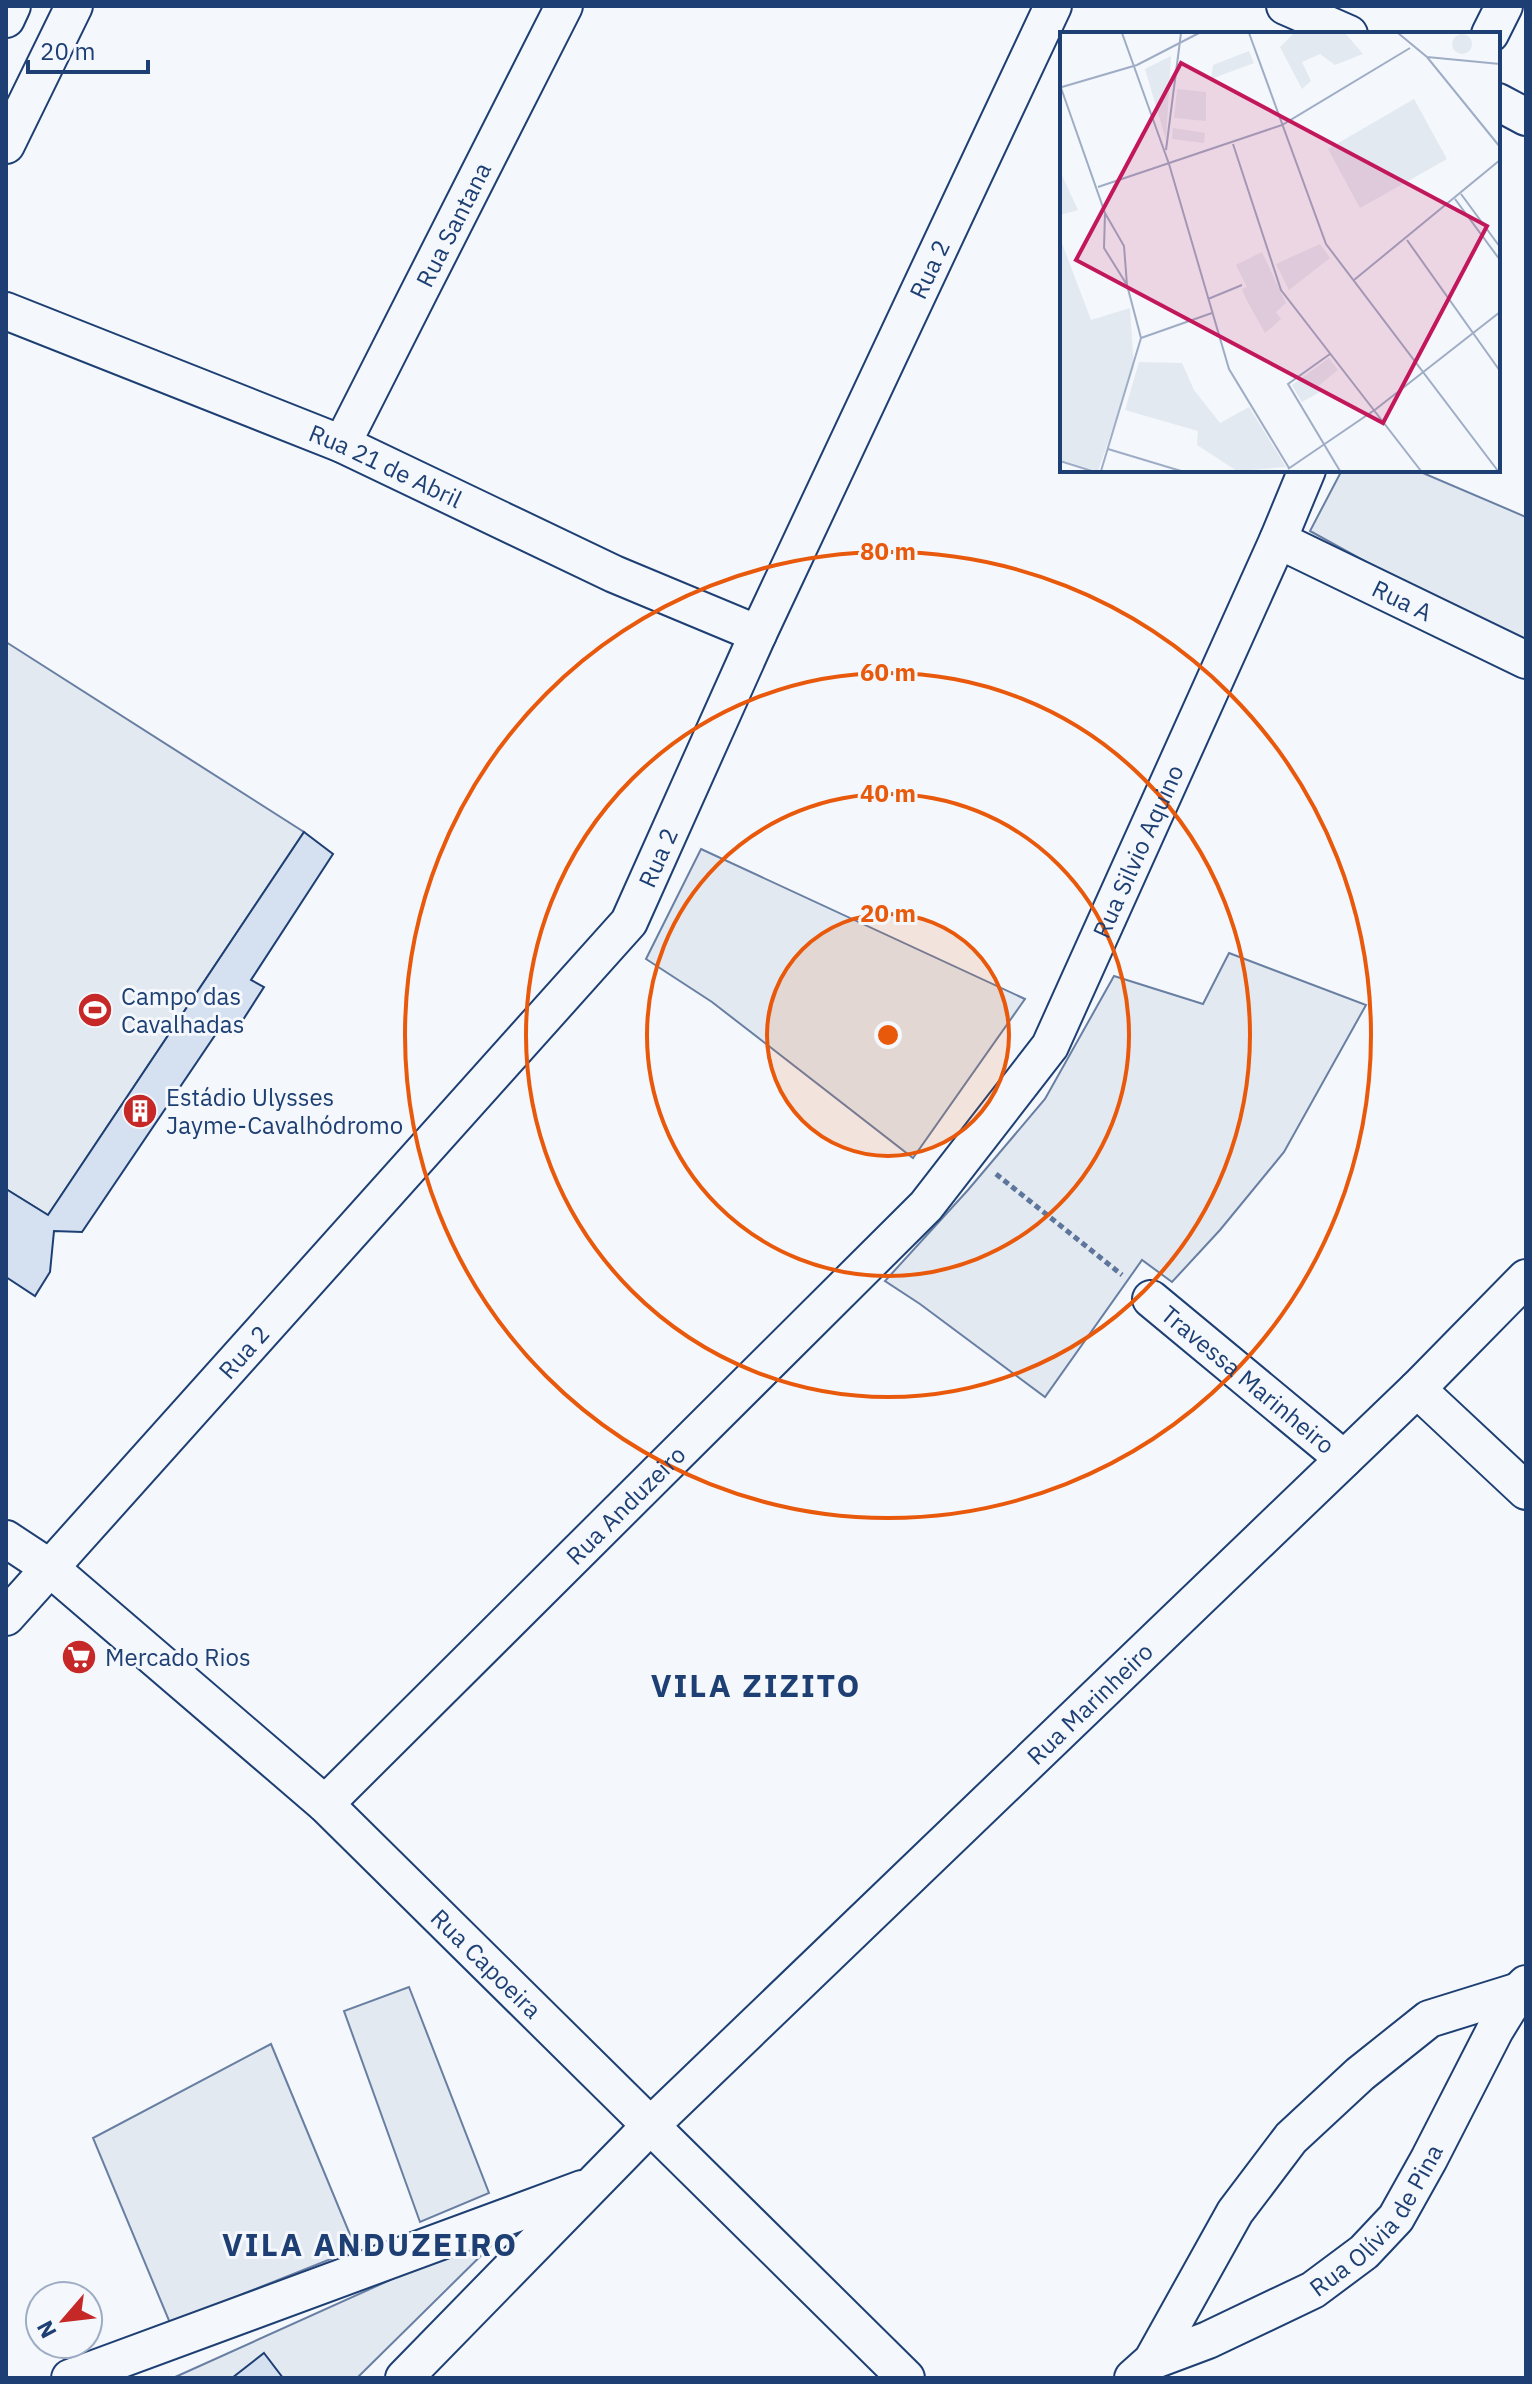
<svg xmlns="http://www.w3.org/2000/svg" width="1532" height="2384" viewBox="0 0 1532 2384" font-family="'IBM Plex Sans',sans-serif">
<rect width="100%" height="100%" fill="#f4f7fb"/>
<path fill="#e3e9f0" stroke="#687fa3" stroke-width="2" d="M1342 470H1416L1526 517V642L1379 569 1310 531Z
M6 642 304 832 48 1215 6 1189Z
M701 849 1025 999 913 1158 712 1002 646 959Z
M1229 953 1366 1005 1284 1152 1220 1230 1172 1282 1142 1260 1045 1397 920 1304 885 1281 968 1190 1045 1099 1114 976 1203 1004Z
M409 1987 489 2193 420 2222 344 2011Z
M271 2044 356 2249 170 2323 93 2138Z
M512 2225 357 2378H173Z"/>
<path fill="#d5e0f0" stroke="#1d3f73" stroke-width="2" d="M304 832 333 854 251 980 264 987 234 1034 222 1025 82 1232 54 1231 50 1272 35 1296 6 1277V1189L48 1215Z
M264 2353 283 2378H232Z"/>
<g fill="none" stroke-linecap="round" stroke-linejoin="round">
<g stroke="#1d3f73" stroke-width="40">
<g id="street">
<path d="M1285 6 1349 34"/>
<path d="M6 19 12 6"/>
<path d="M1490 34 1504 6"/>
<path d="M1498 102 1526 117"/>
<path d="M6 145 74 6"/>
<path id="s1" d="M6 311 342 444 614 574 758 634"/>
<path id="s2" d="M342 444 564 6"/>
<path id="s3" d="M1278 540 1526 660"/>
<path id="s4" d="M1151 1299 1344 1459"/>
<path d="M1417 1389 1526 1491"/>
<path id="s5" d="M6 1539 50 1568 325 1804 906 2378"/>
<path id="s6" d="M6 1617 629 922 758 634 1053 6"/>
<path id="s7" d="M325 1804 926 1206 1050 1046 1278 540 1307 470"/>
<path id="s8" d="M1152 2361 1208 2340 1313 2290 1364 2252 1396 2218 1429 2159 1495 2030 1519 1991 1526 1984"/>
<path d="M70 2378 582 2189"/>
<path id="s9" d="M404 2378 651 2125 1417 1389 1526 1278"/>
<path d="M1133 2378 1152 2361 1235 2212 1291 2138 1360 2074 1429 2019 1519 1991"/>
</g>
</g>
<path stroke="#5e769c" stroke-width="5" stroke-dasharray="6 4" stroke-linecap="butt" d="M996 1174 1122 1275"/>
<use href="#street" stroke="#f4f7fb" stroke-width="36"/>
</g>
<circle cx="888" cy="1035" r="121" fill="#e8590c" fill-opacity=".12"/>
<g fill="none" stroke="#e8590c" stroke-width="4">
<circle cx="888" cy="1035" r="121"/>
<circle cx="888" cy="1035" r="241"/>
<circle cx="888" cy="1035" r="362"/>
<circle cx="888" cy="1035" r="483"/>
</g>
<defs>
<g id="stadium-disc" transform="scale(1.8)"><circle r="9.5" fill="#c62828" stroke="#f4f7fb"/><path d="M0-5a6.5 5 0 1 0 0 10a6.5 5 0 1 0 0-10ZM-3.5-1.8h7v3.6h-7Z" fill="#fff"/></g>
<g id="building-disc" transform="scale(1.8)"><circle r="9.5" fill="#c62828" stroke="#f4f7fb"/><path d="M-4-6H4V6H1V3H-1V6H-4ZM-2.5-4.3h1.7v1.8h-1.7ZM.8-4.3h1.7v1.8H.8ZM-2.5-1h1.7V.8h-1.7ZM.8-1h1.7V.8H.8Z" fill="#fff"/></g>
<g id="supermarket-disc" transform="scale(1.8)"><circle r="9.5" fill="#c62828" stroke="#f4f7fb"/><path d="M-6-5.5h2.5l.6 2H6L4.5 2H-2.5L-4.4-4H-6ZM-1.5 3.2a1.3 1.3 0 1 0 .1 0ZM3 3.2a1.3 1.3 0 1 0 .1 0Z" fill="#fff"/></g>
</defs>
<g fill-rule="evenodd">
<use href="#stadium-disc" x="95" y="1010"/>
<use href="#building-disc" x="140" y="1111"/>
<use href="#supermarket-disc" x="79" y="1657"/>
</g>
<g text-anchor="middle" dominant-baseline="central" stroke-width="6" stroke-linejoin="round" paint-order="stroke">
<g font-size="24" fill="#1d3f73" stroke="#f4f7fb">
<text stroke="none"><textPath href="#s2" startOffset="246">Rua Santana</textPath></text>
<text stroke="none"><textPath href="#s6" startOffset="1652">Rua 2</textPath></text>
<text stroke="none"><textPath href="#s1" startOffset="410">Rua 21 de Abril</textPath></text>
<text stroke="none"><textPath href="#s3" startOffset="138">Rua A</textPath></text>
<text stroke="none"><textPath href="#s7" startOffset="1264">Rua Silvio Aquino</textPath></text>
<text stroke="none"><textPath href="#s6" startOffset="1004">Rua 2</textPath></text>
<text stroke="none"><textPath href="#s6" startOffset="356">Rua 2</textPath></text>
<text stroke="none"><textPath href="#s4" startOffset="126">Travessa Marinheiro</textPath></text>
<text stroke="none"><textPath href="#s7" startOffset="424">Rua Anduzeiro</textPath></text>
<text stroke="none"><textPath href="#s9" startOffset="962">Rua Marinheiro</textPath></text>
<text stroke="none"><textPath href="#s5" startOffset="642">Rua Capoeira</textPath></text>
<text stroke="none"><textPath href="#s8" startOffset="272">Rua Olívia de Pina</textPath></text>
</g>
<g font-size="24" fill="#1d3f73" stroke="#f4f7fb" text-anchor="start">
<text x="121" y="996">Campo das<tspan x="121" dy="28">Cavalhadas</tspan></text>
<text x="166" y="1097">Estádio Ulysses<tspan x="166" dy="28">Jayme-Cavalhódromo</tspan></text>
<text x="105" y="1657">Mercado Rios</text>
</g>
<g font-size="32" font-weight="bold" letter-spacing="2" fill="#1d3f73" stroke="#f4f7fb">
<text x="756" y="1685">VILA ZIZITO</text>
<text x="370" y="2244">VILA ANDUZEIRO</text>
</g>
</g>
<g transform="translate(1060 32)">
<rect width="440" height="440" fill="#f4f7fb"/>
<path d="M234 1H285L303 22 275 33 260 22 242 30 251 49 242 57 220 15ZM392 12a10 10 0 1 1 20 0a10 10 0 1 1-20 0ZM189 19 194 31 151 47 153 33ZM111 24 106 108 85 37ZM117 57 146 60V89L114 86ZM354 67 387 127 300 176 268 117ZM113 96 145 101 144 111 112 107ZM0 139 18 178 0 183ZM0 206 31 288 70 276 74 335 38 439 0 428ZM260 212 270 226 229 258 216 232ZM202 220 226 271 216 280 221 287 205 301 186 267 182 257 187 255 176 233ZM269 326 278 338 257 355 260 360 242 370 232 353ZM79 330 122 331 134 358 160 391 189 375 226 435 177 439 137 413 138 399 65 378Z" fill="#e3e9f0"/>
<path fill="none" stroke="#9eadc5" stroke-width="2" d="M62 1 109 132 169 337 229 436M189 1 266 212 438 439M338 1 367 25 440 115M367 25 440 32M0 53 45 181 64 214 67 253M2 55 77 33 139 1M173 112 221 258 361 439M106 118 121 1M38 155 222 93 350 16M401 162 440 215M395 167 440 228M347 208 440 339M294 248 440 128M148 267 182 253M81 306 152 281M270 322 228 352 280 439M48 417 121 439M0 429 32 439M228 437 316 377 440 280M41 439 81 306 67 253 44 216 45 181"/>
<path fill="#c2185b" fill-opacity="0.15" stroke="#c2185b" stroke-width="4" d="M121 31 427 194 323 391 16 228Z"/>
<rect width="440" height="440" fill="none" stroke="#1d3f73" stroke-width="4"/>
</g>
<circle cx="888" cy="1035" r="12" fill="#e8590c" stroke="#f4f7fb" stroke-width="4"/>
<g font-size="24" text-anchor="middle" font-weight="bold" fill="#e8590c" stroke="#f4f7fb" stroke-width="6" stroke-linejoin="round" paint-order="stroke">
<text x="888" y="560">80 m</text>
<text x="888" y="681">60 m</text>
<text x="888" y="802">40 m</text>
<text x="888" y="922">20 m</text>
</g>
<rect width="1532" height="2384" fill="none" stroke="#1d3f73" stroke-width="16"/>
<g transform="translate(64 2320) rotate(242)"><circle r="38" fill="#f4f7fb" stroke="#9eadc5" stroke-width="2"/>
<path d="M0-6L14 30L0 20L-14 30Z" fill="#c62828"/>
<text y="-12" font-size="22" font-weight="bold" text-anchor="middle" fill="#1d3f73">N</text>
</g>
<path d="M28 60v12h120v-12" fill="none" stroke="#1d3f73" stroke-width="4"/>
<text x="40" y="60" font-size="24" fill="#1d3f73" stroke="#f4f7fb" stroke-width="6" paint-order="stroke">20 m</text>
</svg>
